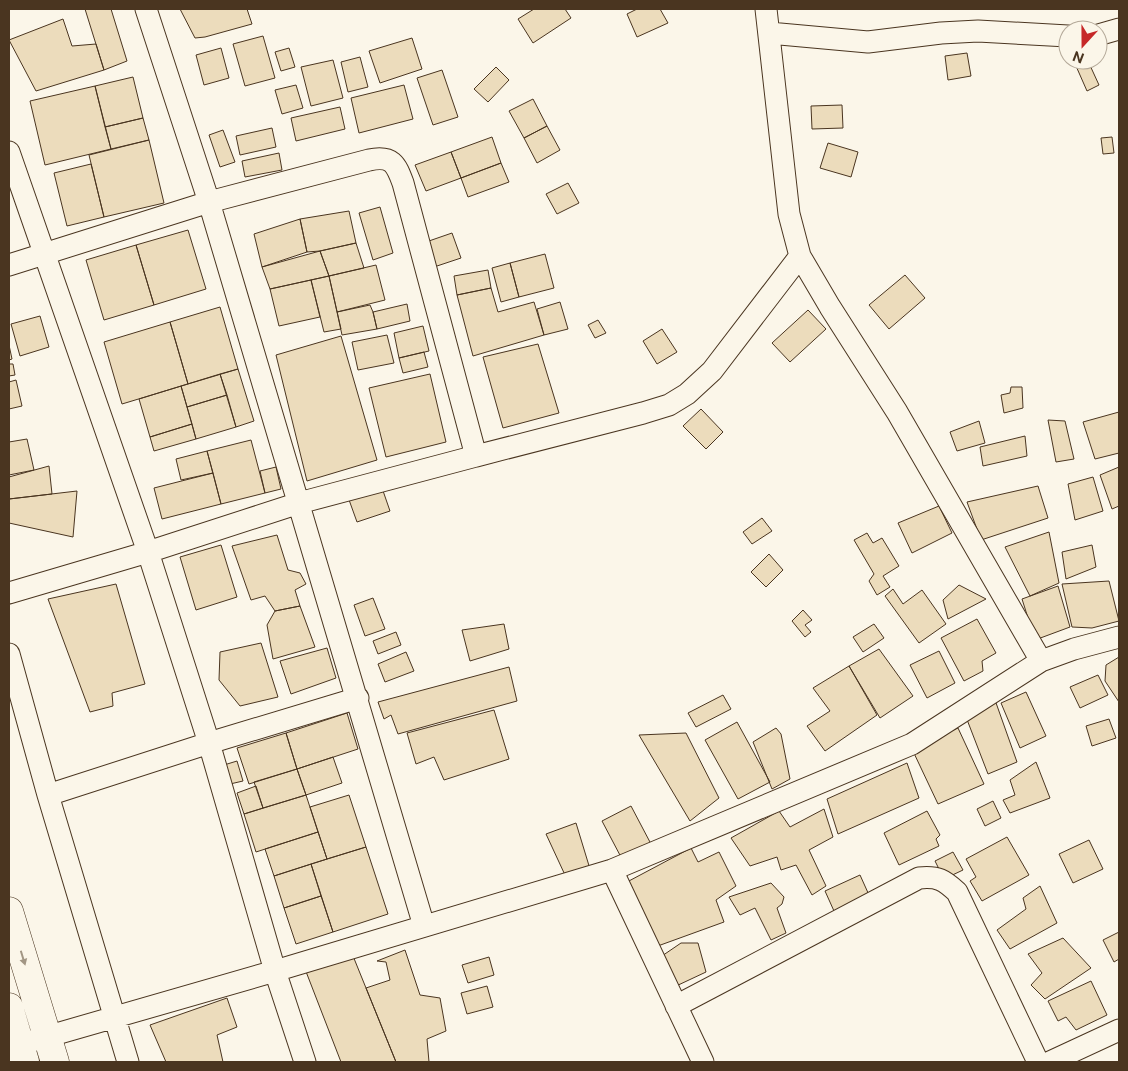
<svg xmlns="http://www.w3.org/2000/svg" width="1128" height="1071" viewBox="0 0 1128 1071" font-family="'Public Sans',sans-serif">
<rect width="100%" height="100%" fill="#fbf6e9"/>
<path fill="#ecdcbc" stroke="#4a3520" d="M85 9H111L127 61 104 70Z
M180 9H247L252 24 205 37 195 38Z
M534 9H565L571 18 533 43 518 19Z
M637 9H660L668 23 637 37 627 14Z
M63 19 72 46 96 44 104 70 36 91 9 40Z
M263 36 275 78 245 86 233 44Z
M412 38 422 69 380 83 369 51Z
M221 48 229 78 204 85 196 55Z
M289 48 295 67 281 71 275 52Z
M967 53 971 76 948 80 945 56Z
M360 57 368 87 348 92 341 62Z
M333 60 343 98 311 106 301 67Z
M1088 61 1099 85 1087 91 1076 66Z
M496 67 509 80 488 102 474 89Z
M442 70 458 117 433 125 417 78Z
M133 77 143 118 105 127 95 86Z
M296 85 303 108 282 114 275 90Z
M404 85 413 119 359 133 351 98Z
M95 86 111 149 45 165 30 101Z
M533 99 547 126 524 138 509 111Z
M842 105 843 128 812 129 811 106Z
M340 107 345 129 296 141 291 118Z
M143 118 149 140 111 149 105 127Z
M547 126 560 150 537 163 524 138Z
M272 128 276 147 240 155 236 136Z
M223 130 235 162 220 167 209 135Z
M492 137 501 163 461 178 451 152Z
M1112 137 1114 153 1103 154 1101 138Z
M149 140 164 203 104 217 89 155Z
M828 143 858 152 851 177 820 168Z
M451 152 461 178 426 191 415 165Z
M279 153 282 170 245 177 242 161Z
M501 163 509 182 468 197 461 178Z
M91 164 104 217 67 226 54 173Z
M568 183 579 203 557 214 546 194Z
M380 207 393 253 373 260 359 213Z
M349 211 356 243 320 251 307 252 300 219Z
M300 219 307 252 262 267 254 234Z
M188 230 206 289 154 305 136 245Z
M452 233 461 258 434 267 426 242Z
M356 243 364 268 329 276 320 251Z
M136 245 154 305 104 320 86 260Z
M320 251 329 276 270 289 262 267Z
M545 254 554 288 519 297 510 263Z
M510 263 519 297 501 302 492 268Z
M376 265 385 300 337 312 329 276Z
M488 270 491 288 457 295 454 276Z
M905 275 925 298 889 329 869 305Z
M329 276 341 329 324 332 311 280Z
M311 280 320 317 279 326 270 289Z
M491 288 498 312 534 302 544 335 473 356 457 295Z
M560 302 568 329 544 335 537 309Z
M407 304 410 321 377 329 373 312Z
M370 305 373 312 377 329 342 335 337 312Z
M220 307 238 369 188 384 170 322Z
M808 310 826 329 790 362 772 343Z
M40 316 49 347 20 356 11 324Z
M598 320 606 333 595 338 588 325Z
M170 322 188 384 122 404 104 342Z
M423 326 429 351 399 358 394 333Z
M662 329 677 352 657 364 643 341Z
M387 335 394 363 358 370 352 342Z
M341 336 377 460 307 481 276 355Z
M538 344 559 413 503 428 483 357Z
M9 345 12 359 9 360Z
M424 352 428 367 403 373 399 358Z
M9 364H13L15 375 9 376Z
M238 369 254 421 236 427 220 374Z
M220 374 227 395 187 407 181 386Z
M430 374 446 442 386 457 369 388Z
M16 380 22 406 9 409V382Z
M181 386 192 424 150 437 139 399Z
M1011 387H1022L1023 408 1004 413 1001 395 1010 393Z
M227 395 236 427 196 439 187 407Z
M701 409 723 432 706 449 683 426Z
M1119 412V453L1095 459 1083 422Z
M1048 420 1065 421 1074 459 1056 462Z
M979 421 985 443 957 451 950 432Z
M192 424 196 439 154 451 150 437Z
M1025 436 1027 456 983 466 980 447Z
M27 439 34 470 9 475V442Z
M251 440 265 493 221 504 207 451Z
M207 451 213 473 181 480 176 459Z
M49 466 52 494 9 499V477Z
M276 467 281 489 265 493 260 471Z
M1119 467V506L1112 509 1100 475Z
M213 473 221 504 162 519 154 488Z
M1093 477 1103 511 1075 520 1068 484Z
M381 485 390 511 357 522 348 497Z
M1038 486 1048 518 981 540 967 502Z
M77 491 73 537 9 523V499Z
M939 506 952 533 912 553 898 523Z
M762 518 772 531 752 544 743 532Z
M1049 532 1059 583 1030 596 1005 547Z
M867 533 873 543 882 538 899 566 883 576 890 587 877 595 869 581 874 574 854 540Z
M277 535 288 570 300 573 306 584 295 590 300 606 275 611 265 596 251 600 232 546Z
M221 545 237 597 196 610 180 557Z
M1092 545 1096 567 1066 579 1062 552Z
M769 554 783 570 766 587 751 572Z
M1109 581 1119 621 1092 628 1072 627 1062 584Z
M116 584 145 684 112 693 113 706 90 712 48 599Z
M959 585 986 599 948 619 943 600Z
M1058 586 1070 627 1035 640 1022 599Z
M893 589 903 604 922 590 946 624 919 643 885 596Z
M373 598 385 629 365 636 354 605Z
M300 606 315 647 273 659 267 625 275 611Z
M803 610 812 620 805 625 811 632 805 637 792 621Z
M977 619 996 653 982 661 983 671 964 681 941 638Z
M504 624 509 649 470 661 462 630Z
M874 624 884 638 863 652 853 637Z
M396 632 401 645 378 654 373 641Z
M261 643 278 697 240 706 219 680 220 652Z
M327 648 336 678 291 694 280 661Z
M879 649 913 696 880 718 849 666Z
M939 651 955 683 927 698 910 665Z
M406 652 414 671 385 682 378 664Z
M1119 657V702L1105 681 1106 665Z
M849 666 877 715 825 751 807 726 830 711 813 688Z
M509 667 517 701 398 734 391 715 384 719 378 702Z
M1098 675 1108 695 1080 708 1070 687Z
M1026 692 1046 736 1020 748 1001 703Z
M723 695 731 709 696 727 688 713Z
M995 700 1017 762 988 774 966 717Z
M494 710 509 759 444 780 434 757 416 764 407 733Z
M347 713 358 749 297 769 286 733Z
M1109 719 1116 738 1092 746 1086 726Z
M737 722 770 782 738 799 705 740Z
M776 728 781 734 790 779 772 789 753 742Z
M958 728 984 784 938 804 912 749Z
M286 733 297 769 249 784 237 748Z
M686 733 719 798 690 821 639 735Z
M333 757 342 783 306 795 297 769Z
M237 761 243 781 230 784 224 765Z
M1036 762 1050 798 1010 813 1003 800 1015 795 1010 780Z
M907 763 919 798 838 834 827 799Z
M297 769 306 795 263 808 254 782Z
M256 786 263 808 244 814 237 793Z
M306 795 318 832 256 852 244 814Z
M349 795 366 847 327 859 310 807Z
M993 801 1001 818 985 826 977 809Z
M631 806 651 844 622 859 602 821Z
M824 809 833 837 809 850 826 886 812 895 796 865 781 870 777 857 750 866 731 838 779 811 790 827Z
M927 811 940 835 936 839 939 846 899 865 884 833Z
M576 823 590 869 565 875 546 834Z
M318 832 327 859 274 876 265 849Z
M1007 837 1029 875 982 901 970 881 976 877 966 859Z
M1089 840 1103 869 1073 883 1059 854Z
M366 847 388 914 333 932 311 864Z
M691 848 698 862 719 852 736 886 716 900 724 922 655 947 627 882Z
M953 852 963 870 944 879 935 861Z
M311 864 321 896 284 908 274 876Z
M860 875 869 895 834 911 825 891Z
M771 883 784 897 782 904 777 908 786 933 771 940 755 908 740 915 729 897Z
M1040 886 1057 923 1010 949 997 930 1026 909 1023 898Z
M321 896 333 932 296 944 284 908Z
M1119 932V959L1114 962 1103 940Z
M1063 938 1091 968 1045 999 1031 985 1042 973 1028 954Z
M681 943H698L706 972 674 987 659 958Z
M405 950 420 995 440 998 446 1031 427 1039 429 1062H396L366 988 390 980 386 962 377 961Z
M351 951 396 1062H341L305 969Z
M489 957 494 975 468 983 462 965Z
M1091 981 1107 1015 1076 1030 1066 1017 1058 1021 1048 1001Z
M487 986 493 1007 467 1014 461 993Z
M227 998 237 1027 217 1035 223 1062H166L150 1025Z"/>
<g fill="none" stroke-linecap="round" stroke-linejoin="round">
<g stroke="#4a3520" stroke-width="23">
<path id="street" d="M146 9 209 202 424 926
M766 9 789 214 800 256 830 307 897 412 1041 661
M769 33 868 42 941 33 978 31 1068 36
M1098 35 1119 29
M9 152 148 552 299 503 476 456 403 183C396 164 392 155 369 160L209 202 9 265
M476 456 643 413 669 405 687 394 712 371 800 256
M9 593 148 552 209 743 275 971 305 1062
M9 654 48 795 128 1062
M48 795 209 743 358 698
M612 870 703 1062
M676 1006 919 878C938 876 944 880 957 892L1038 1062
M32 1041 275 971 612 870 912 744 1041 661 1074 649 1119 637
M1050 1062 1119 1030"/>
</g>
<g stroke="#4a3520" stroke-width="29">
<path id="secondary" d="M9 911 55 1062
M9 1007 25 1062"/>
</g>
<use href="#street" stroke="#fbf6e9" stroke-width="21"/>
<use href="#secondary" stroke="#fbf6e9" stroke-width="28"/>
</g>
<defs><path id="oneway-solid" d="M-6-.8H1V-3.2L6.5 0L1 3.2V.8H-6Z" transform="scale(1.25)"/></defs>
<use fill="#a29684" href="#oneway-solid" transform="translate(23 958) rotate(73)"/>
<rect width="1128" height="1071" fill="none" stroke="#4a3520" stroke-width="20"/>
<g transform="translate(1083 45) rotate(201)"><circle r="24" fill="#fbf6e9" stroke="#b4a999"/>
<path d="M0-4L9 19L0 12L-9 19Z" fill="#c62828"/>
<text y="-8" font-size="14" font-weight="bold" text-anchor="middle" fill="#4a3520">N</text>
</g>
</svg>
